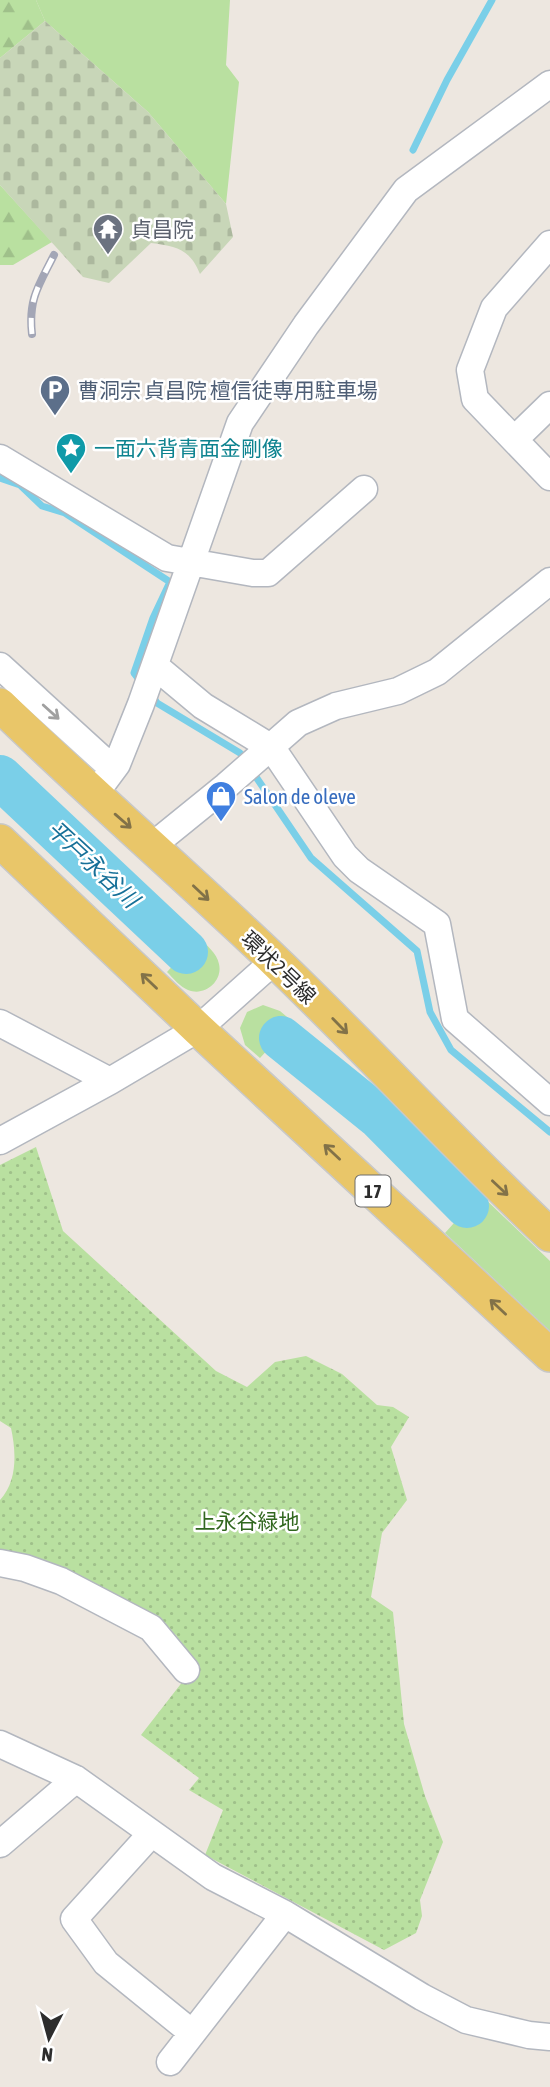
<svg xmlns="http://www.w3.org/2000/svg" width="550" height="2087" viewBox="0 0 550 2087" font-family="'Asap Condensed','Noto Sans JP',sans-serif">
<defs>
<pattern id="forest-firs" width="22" height="20" patternUnits="userSpaceOnUse" patternTransform="scale(1.75)"><rect width="22" height="20" fill="#b9e0a0"/><path d="M5 1l3.5 6h-7zM16 11l3.5 6h-7z" fill="#9fc08a"/></pattern>
<pattern id="cemetery-stones" width="16" height="16" patternUnits="userSpaceOnUse" patternTransform="scale(1.75)"><rect width="16" height="16" fill="#c8d6b8"/><path d="M2 7V4a2 2 0 0 1 4 0v3zM10 15v-3a2 2 0 0 1 4 0v3z" fill="#acb89e"/></pattern>
<pattern id="park-dots" width="8" height="8" patternUnits="userSpaceOnUse" patternTransform="scale(1.75)"><rect width="8" height="8" fill="#b9e0a0"/><path d="M2 2h.1M6 6h.1" fill="none" stroke="#9fc08a" stroke-width="1.8" stroke-linecap="round"/></pattern>
</defs>
<rect width="100%" height="100%" fill="#ede7e0"/>
<path fill="#b9e0a0" d="M36 0H230L226 65 239 82 226 204 148 112 45 21Z
M199 937C206 945 217 953 219 964 223 981 205 997 188 990 180 987 173 978 167 972Z
M263 1005 280 1011 293 1022 260 1058 245 1045 240 1028 247 1012Z
M480 1194 550 1261V1331L445 1233Z"/>
<path fill="url(#forest-firs)" d="M0 0H36L45 21 0 58Z
M0 185 52 242 13 265H0Z"/>
<path fill="url(#cemetery-stones)" d="M45 21 148 112 226 204 233 237 200 274C190 249 176 246 151 243L109 283 83 277 0 185V58Z"/>
<path fill="url(#park-dots)" d="M36 1147 63 1231 216 1371 247 1387 275 1362 306 1356 342 1374 377 1405 393 1407 409 1417 391 1447 407 1500 382 1533 371 1597 393 1612 404 1724 425 1796 443 1842 420 1900 422 1916 416 1933 384 1950 205 1855 223 1810 189 1790 199 1778 141 1735 194 1667 176 1635 93 1589 0 1555V1500C18 1481 16 1451 11 1428L0 1421V1165Z"/>
<g fill="none" stroke-linecap="round" stroke-linejoin="round">
<path stroke="#7acfe8" stroke-width="7" d="M413 150 447 80 492 0
M0 478 20 485 42 506 65 513 170 582 153 618 134 673 141 682
M151 694 157 703 240 753 246 761
M252 771 311 858 417 951 430 1012 451 1050 550 1132"/>
<path stroke="#7acfe8" stroke-width="44" d="M0 777 186 952
M281 1038 380 1118 467 1206"/>
<g stroke="#b3b7bf" stroke-width="29">
<path id="minor" d="M550 244 494 308 470 370 475 399 550 477
M515 439 550 405
M0 458 167 558 253 573H268L364 489
M0 666 113 769
M155 666 203 706 272 748 345 856 359 870 437 924 455 1019 550 1102
M94 795 117 764 141 704 240 423 306 325 406 190 550 84
M152 846 226 786 298 723 336 706 398 691 437 672 550 581
M0 1023 110 1081
M0 1141 110 1081 198 1029 274 961
M0 1563 25 1568 61 1581 151 1628 186 1670
M0 1744 76 1779 213 1877 285 1914 422 1997 466 2020 529 2035 550 2037
M151 1834 74 1919 106 1963 191 2032
M0 1844 76 1779
M170 2062 285 1914"/>
</g>
<g stroke="#c8c8c8" stroke-width="36">
<path id="major" d="M0 705C90 793 185 875 276 962 369 1051 456 1147 550 1235
M0 841 198 1029 550 1355"/>
</g>
<use href="#minor" stroke="#fff" stroke-width="26"/>
<use href="#major" stroke="#e9c669" stroke-width="33"/>
<g stroke="#a3a6b6" stroke-width="8">
<path id="rail" d="M32 334C28 299 39 285 54 255"/>
</g>
<use href="#rail" stroke="#fff" stroke-width="5" stroke-dasharray="16" stroke-linecap="butt"/>
</g>
<defs><path id="oneway-shaft" d="M-6 0H5M1.5-3L5.5 0L1.5 3" fill="none" stroke-width="1.6" stroke-linecap="round" stroke-linejoin="round" transform="scale(1.75)"/></defs>
<use stroke="#a0a0a0" href="#oneway-shaft" transform="translate(51 712) rotate(42)"/>
<g stroke="#827248">
<use href="#oneway-shaft" transform="translate(123 821) rotate(41)"/>
<use href="#oneway-shaft" transform="translate(201 893) rotate(43)"/>
<use href="#oneway-shaft" transform="translate(149 981) rotate(-136)"/>
<use href="#oneway-shaft" transform="translate(340 1026) rotate(46)"/>
<use href="#oneway-shaft" transform="translate(332 1152) rotate(-137)"/>
<use href="#oneway-shaft" transform="translate(500 1188) rotate(43)"/>
<use href="#oneway-shaft" transform="translate(498 1307) rotate(-137)"/>
</g>
<defs>
<g id="temple-pin" transform="scale(1.575)"><path d="M0 17L-7.5 6A9.5 9.5 0 1 1 7.5 6Z" fill="#6b7280" stroke="#fff"/><path d="M0-6L5-2H3V0L6.5 2.5H4V6H1.5V3h-3V6H-4V2.5H-6.5L-3 0V-2H-5Z" fill="#fff"/></g>
<g id="parking-pin" transform="scale(1.575)"><path d="M0 17L-7.5 6A9.5 9.5 0 1 1 7.5 6Z" fill="#5c6f8a" stroke="#fff"/><path d="M-3.5-5.5H1a3.5 3.5 0 0 1 0 7H-1V5.5H-3.5ZM-1-3.4V-.6H.8a1.4 1.4 0 0 0 0-2.8Z" fill="#fff"/></g>
<g id="sight-pin" transform="scale(1.575)"><path d="M0 17L-7.5 6A9.5 9.5 0 1 1 7.5 6Z" fill="#0f9aa8" stroke="#fff"/><path d="M0-6L1.8-2.2L6-1.7L2.9 1.2L3.7 5.4L0 3.3L-3.7 5.4L-2.9 1.2L-6-1.7L-1.8-2.2Z" fill="#fff"/></g>
<g id="shop-pin" transform="scale(1.575)"><path d="M0 17L-7.5 6A9.5 9.5 0 1 1 7.5 6Z" fill="#3f7fe0" stroke="#fff"/><path d="M-5-2.5h2.3a2.7 3.5 0 0 1 5.4 0H5L5.5 6h-11ZM-1.5-2.5h3a1.5 2.3 0 0 0-3 0Z" fill="#fff"/></g>
</defs>
<g fill-rule="evenodd">
<use href="#temple-pin" x="108" y="229"/>
<use href="#parking-pin" x="55" y="390"/>
<use href="#sight-pin" x="71" y="448"/>
<use href="#shop-pin" x="221" y="796"/>
</g>
<g text-anchor="middle" dominant-baseline="central" stroke-width="5" stroke-linejoin="round" paint-order="stroke">
<rect fill="#fff" stroke="#6c6c6c" stroke-width="2" x="355.5" y="1175.5" width="35" height="31" rx="5"/>
<g font-size="19" font-weight="bold" fill="#2d2d2d">
<text x="373" y="1191">17</text>
</g>
<g font-size="21" fill="#5b616d" stroke="#fff" text-anchor="start">
<text x="131" y="229">貞昌院</text>
</g>
<g font-size="21" fill="#4e5e75" stroke="#fff" text-anchor="start">
<text x="78" y="390">曹洞宗 貞昌院 檀信徒専用駐車場</text>
</g>
<g font-size="21" fill="#0d838f" stroke="#fff" text-anchor="start">
<text x="94" y="448">一面六背青面金剛像</text>
</g>
<g font-size="21" fill="#366cbe" stroke="#fff" text-anchor="start">
<text x="244" y="796">Salon de oleve</text>
</g>
<g font-size="21" fill="#2d2d2d" stroke="#fff">
<text transform="translate(279 967) rotate(44)">環状2号線</text>
</g>
<g font-size="21" fill="#31671f" stroke="#fff">
<text x="247" y="1521">上永谷緑地</text>
</g>
<g font-size="23" font-style="italic" fill="#167098" stroke="#fff">
<text transform="translate(93 864) rotate(43)">平戸永谷川</text>
</g>
</g>
<g transform="translate(49 2038) rotate(186)" stroke="#ffffff" stroke-width="5" paint-order="stroke">
<path d="M0-5L12 26L0 18L-12 26Z" fill="#2d2d2d"/>
<text y="-10" font-size="19" font-weight="bold" text-anchor="middle" fill="#2d2d2d">N</text>
</g>
</svg>
